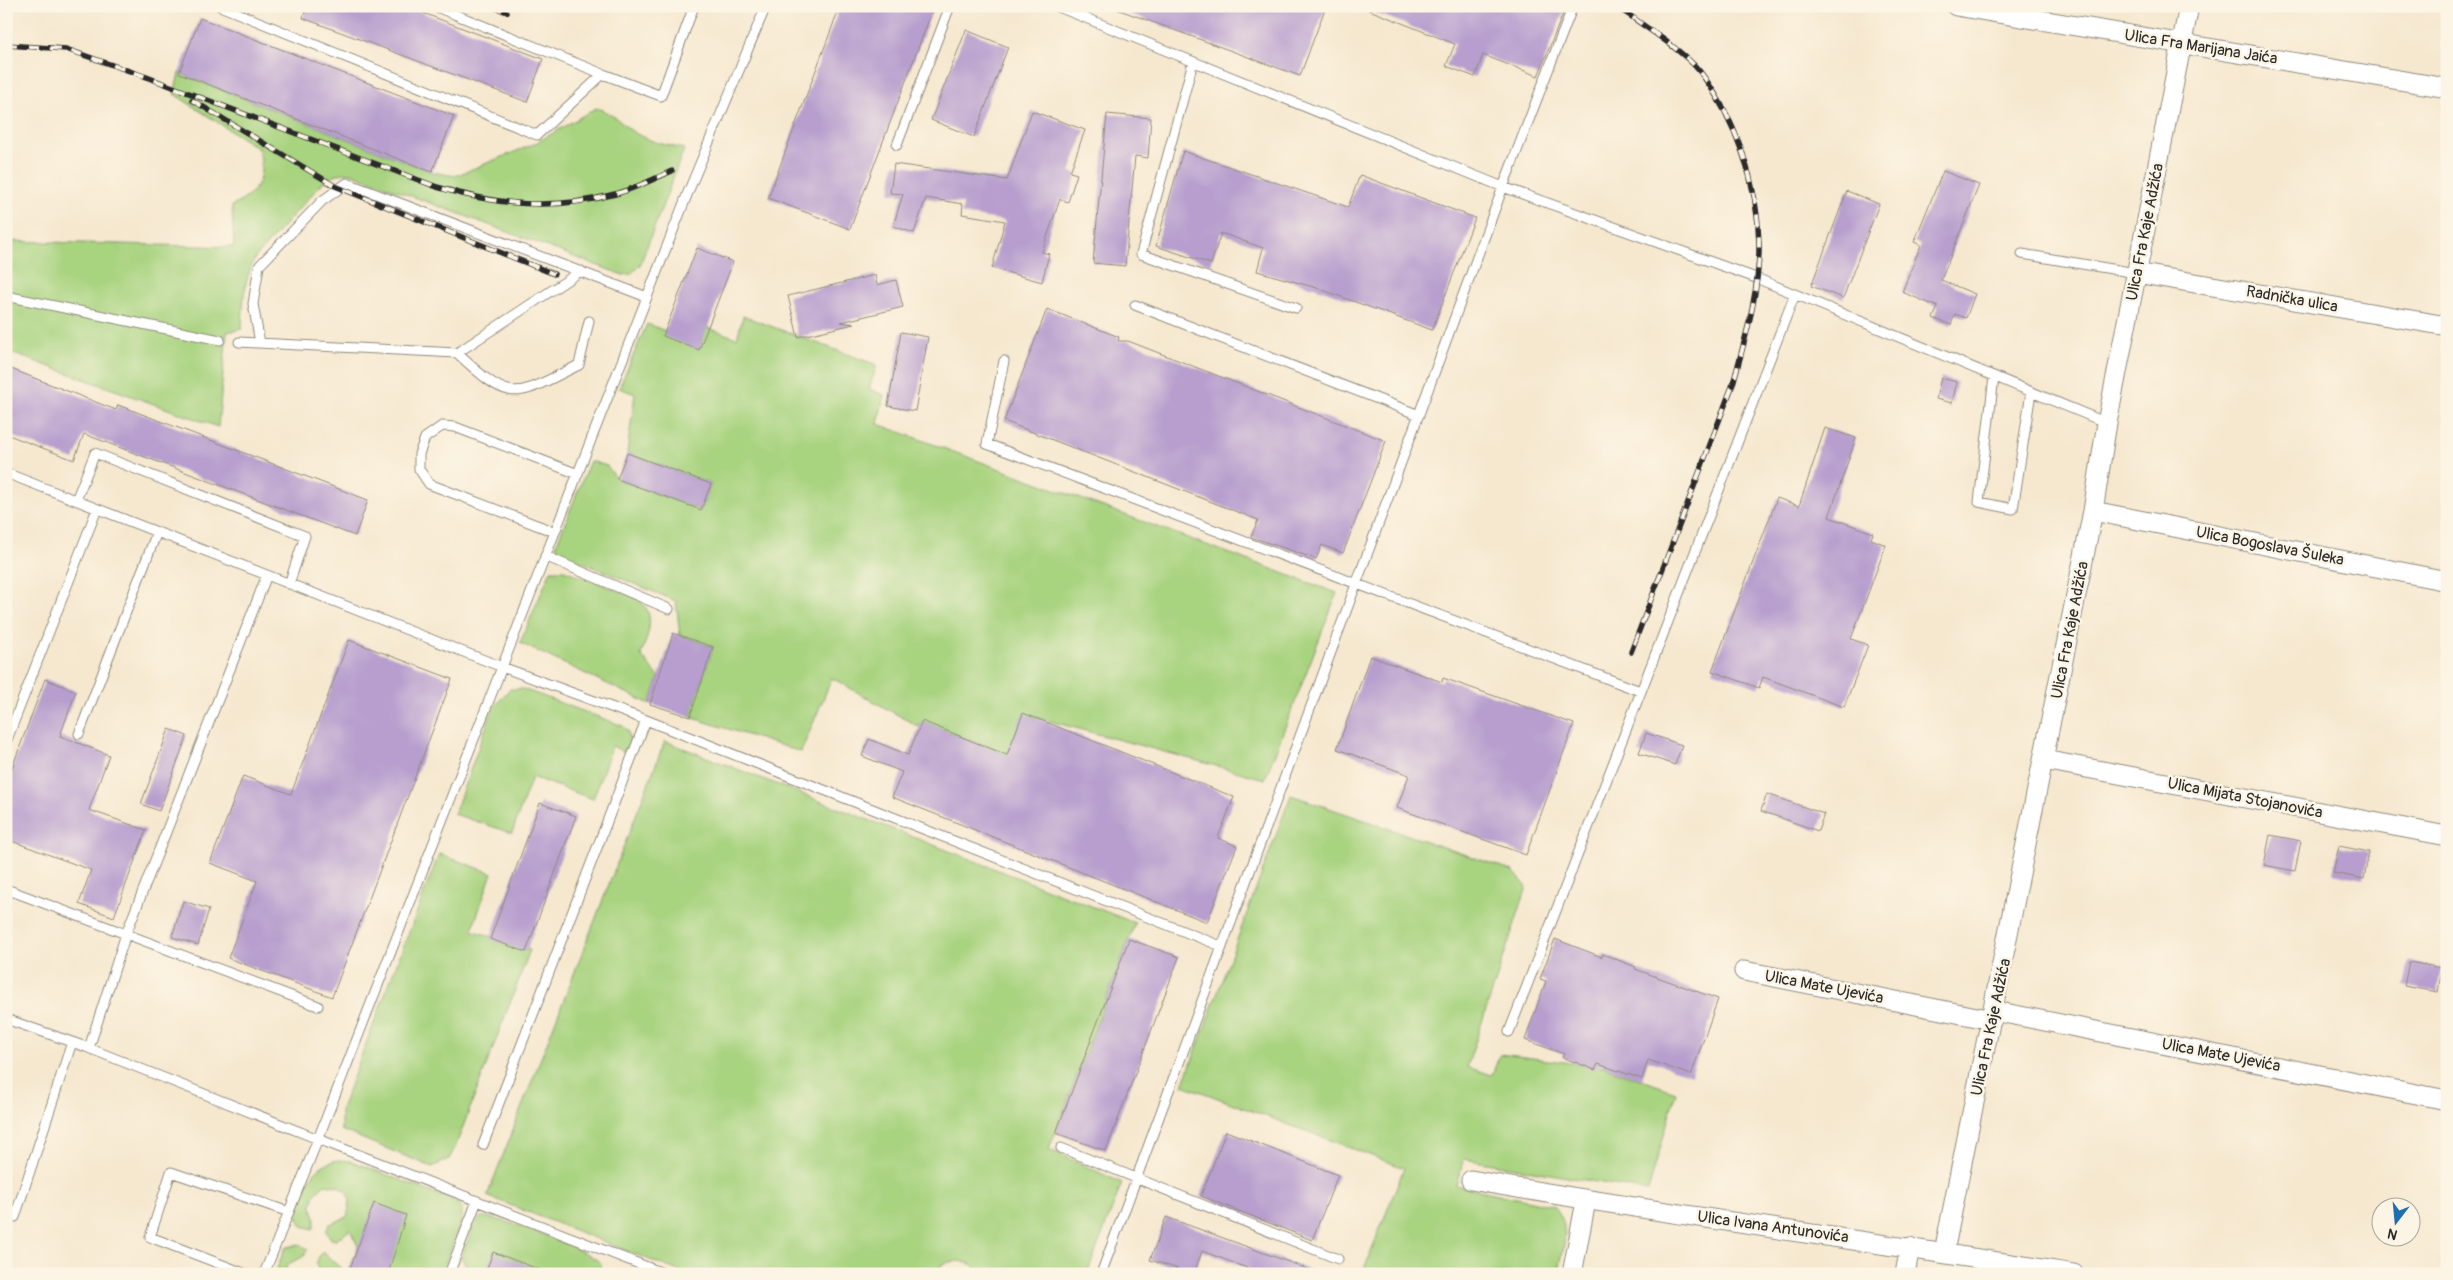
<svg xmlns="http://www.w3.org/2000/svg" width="2453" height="1280" viewBox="0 0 2453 1280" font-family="Pangolin,sans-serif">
<rect width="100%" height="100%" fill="#fcf5e5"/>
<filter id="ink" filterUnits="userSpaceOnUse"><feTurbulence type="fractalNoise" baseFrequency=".02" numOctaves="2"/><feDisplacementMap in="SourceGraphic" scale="10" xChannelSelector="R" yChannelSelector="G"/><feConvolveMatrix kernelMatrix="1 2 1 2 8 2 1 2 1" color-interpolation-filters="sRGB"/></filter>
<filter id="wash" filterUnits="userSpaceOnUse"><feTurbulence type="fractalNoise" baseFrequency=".0096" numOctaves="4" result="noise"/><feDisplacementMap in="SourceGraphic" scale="20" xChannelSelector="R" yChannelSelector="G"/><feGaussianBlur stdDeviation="1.12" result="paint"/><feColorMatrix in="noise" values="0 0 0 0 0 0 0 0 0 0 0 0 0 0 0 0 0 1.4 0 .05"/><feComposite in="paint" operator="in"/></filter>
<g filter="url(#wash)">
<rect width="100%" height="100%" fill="#f6e8cf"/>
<path fill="#a8d37f" stroke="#6a7f55" d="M179 73 432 172 455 176 534 144 596 108C613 112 621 124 635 133 650 142 667 145 684 149L640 265 631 274 623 275 350 173 337 174 325 180 255 258C243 282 243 303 242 329L227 332 218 427 6 351V241L234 247 232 206C259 193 265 178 259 149L174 94Z
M743 316 877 365 869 389 884 395 878 424 1337 593 1265 779 1023 714 1007 755 922 721 919 727 832 678 801 752 690 717 713 647 680 635 676 601 562 554 556 545 590 461 607 466 617 479 701 510 711 484 627 453 635 394 619 388 647 324 701 344 705 327 737 338Z
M551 570H564L637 598C658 615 648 633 641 655L659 677 650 704 520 643Z
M510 689H523L623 726 628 731 630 741 624 752 612 746 593 799 532 777 512 833 454 814 493 708Z
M665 741 1135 923 1049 1149 1122 1183 1087 1274H978C973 1258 954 1260 942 1264L938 1274H686L487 1196Z
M1291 795 1513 871 1527 887 1467 1067 1492 1075 1500 1054 1605 1067 1676 1092 1648 1191 1464 1159 1456 1185 1554 1206C1572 1225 1563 1251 1558 1274H1362L1404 1168 1183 1085Z
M439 854 492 873 472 930 530 950 455 1148 449 1159 432 1167 341 1130V1109Z
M338 1160 351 1161 454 1201 462 1207V1219L441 1274H348L358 1246 350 1230 336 1240 331 1239 326 1231 330 1224 347 1217 350 1202 348 1193 338 1186 325 1184 315 1193 312 1205C312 1216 319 1218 313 1229L302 1226 297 1216C306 1190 307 1166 338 1160Z
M481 1217C501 1216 585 1249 601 1263L599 1274H570L558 1269 555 1274H466L468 1269 461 1257 474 1225Z
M299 1244 308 1249 303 1257 288 1264 284 1274H275L285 1248Z
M323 1252 347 1274H320L316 1264 320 1254Z"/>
<g id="blocks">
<path fill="#b79ece" d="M307 6H405L543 59 527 102 303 18Z
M840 6H934L850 229 768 198Z
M1114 6H1326L1300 76 1114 8Z
M1359 6H1566L1538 76 1483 55 1475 77 1446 66 1455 44Z
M200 18 454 116 432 172 179 73Z
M966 30 1008 47 974 137 931 120Z
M1032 111 1085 130 1070 172 1077 174 1068 202 1060 199 1042 252 1049 254 1042 282 992 268 1005 221 962 214 963 204 926 198 914 233 893 226 903 194 890 193 894 164 1007 180Z
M1107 114 1151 118 1148 158 1135 156 1125 266 1093 263Z
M1183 151 1348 207 1360 175 1475 218 1432 330 1317 288 1257 271 1263 248 1221 233 1211 264 1156 246Z
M1943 171 1979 185 1941 280 1975 294 1966 318 1955 314 1951 325 1933 318 1938 307 1902 292 1921 245 1914 242Z
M1847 191 1879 204 1843 298 1811 286Z
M697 248 733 262 699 350 663 336Z
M875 275 877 285 896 280 903 307 841 322 854 324 798 337 788 296Z
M1047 309 1119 337 1118 341H1128L1386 441 1343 553 1322 545 1316 559 1251 537 1258 520 1004 421Z
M901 332 928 337 915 411 888 406Z
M6 367 116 410 118 405 368 500 355 536 84 434 74 460 6 434Z
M1941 378 1957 382 1952 403 1936 399Z
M1825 428 1856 438 1829 517 1873 533 1871 539 1886 545 1851 639 1868 645 1844 707 1763 677 1759 688 1712 671 1777 498 1799 506Z
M627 453 711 484 701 510 617 479Z
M673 633 713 647 690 717 650 704Z
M349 640 452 679 332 997 228 958 257 881 210 863 243 776 291 794Z
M1370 656 1442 682 1443 678 1574 724 1526 855 1397 808 1409 775 1337 749Z
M45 679 76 691 60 736 109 755 89 810 146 830 114 917 79 904 91 870 6 839V784Z
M1023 713 1234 797 1218 838 1237 846 1207 922 892 797 902 772 862 756 869 739 908 755 922 721 1007 755Z
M169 729 187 736 159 811 141 804Z
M1646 733 1682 745 1675 765 1639 753Z
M1767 794 1824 814 1818 831 1761 811Z
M540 803 576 816 526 952 490 939Z
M2270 835 2301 841 2295 871 2264 865Z
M2339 846 2369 852 2364 879 2333 873Z
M183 901 209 909 198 945 172 937Z
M1129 939 1179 957 1106 1151 1056 1133Z
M1555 939 1602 957 1603 954 1636 967 1635 969 1718 999 1691 1075 1648 1060 1642 1079 1598 1064 1595 1070 1562 1057 1564 1054 1525 1040 1546 981 1540 979Z
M2409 962 2442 968 2438 992 2404 986Z
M1226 1131 1338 1175 1312 1240 1201 1196Z
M374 1203 406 1215 388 1274H348Z
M1166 1217 1316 1272V1274H1263L1202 1251 1194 1274 1150 1260Z
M493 1252 546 1272V1274H485Z"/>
</g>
</g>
<g filter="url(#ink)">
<use href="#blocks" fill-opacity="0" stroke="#908a7d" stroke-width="1"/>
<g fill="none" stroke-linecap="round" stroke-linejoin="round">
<g stroke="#908a7d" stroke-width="11">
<path id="lane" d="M220 6 537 135 603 74 434 6
M1056 6 1503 187 1756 278 2107 423
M1193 62 1141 254 1296 308
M603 74 661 96 694 6
M897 145 950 6
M2022 254 2136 273
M6 296 220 340
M1135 305 1419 415
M239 342 457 353 581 271
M260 343 253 304 259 266 322 201 347 183 647 297
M457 353C514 406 513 397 579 365L589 321
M1004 361 987 444 1640 691
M1994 377 1979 502 2013 509 2031 392
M6 473 502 667 689 190 766 6
M76 500 95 453 305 536 289 584
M555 532 429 484 419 469V454L425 438 442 426 455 427 578 474
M545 556 669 609
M79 734 157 532
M6 742 97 509
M6 889 318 1006
M6 1019 86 1047 318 1139 264 1274
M1509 1032 1795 294
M89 1048 126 934 267 575
M483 1145 646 720
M1061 1148 1338 1259
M15 1217 72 1042
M246 1274 150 1237 171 1172 289 1212
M449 1274 477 1201
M665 1274 318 1139 502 667 646 720 1221 946
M1101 1274 1503 187 1573 6"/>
</g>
<g stroke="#908a7d" stroke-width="21">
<path id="street" d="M1956 6 2447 88
M2136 273 2447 326
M2093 511 2447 581
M2044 760 2447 836
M1744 971 1992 1020
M1994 1011 2447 1100
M1471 1180C1671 1216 1874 1241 2074 1274
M1944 1252 2093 511 2107 423 2189 6
M1572 1274 1586 1201
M1905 1274 1910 1247"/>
</g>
<use href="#lane" stroke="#fff" stroke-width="9"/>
<use href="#street" stroke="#fff" stroke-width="19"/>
<g stroke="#2b2b2b" stroke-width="5.5">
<path id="rail" d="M492 6 507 12
M1614 6C1625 11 1636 20 1646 27 1662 38 1689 57 1701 73 1736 120 1758 184 1759 243 1760 290 1745 339 1733 384L1631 652
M6 45 66 49 144 76 437 187C497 205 553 211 615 194 634 189 653 179 672 171
M192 100 335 186 554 274"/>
</g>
<use href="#rail" stroke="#fcf5e5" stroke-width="4" stroke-dasharray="11" stroke-linecap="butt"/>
</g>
</g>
<g text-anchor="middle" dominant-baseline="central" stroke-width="5" stroke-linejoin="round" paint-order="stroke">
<g font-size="16" fill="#2b2b2b" stroke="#fcf5e5">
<text transform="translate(2201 47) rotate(9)">Ulica Fra Marijana Jaića</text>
<text transform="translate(2145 232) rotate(-79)">Ulica Fra Kaje Adžića</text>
<text transform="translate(2292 299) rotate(10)">Radnička ulica</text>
<text transform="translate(2270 546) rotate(11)">Ulica Bogoslava Šuleka</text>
<text transform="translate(2070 630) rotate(-79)">Ulica Fra Kaje Adžića</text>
<text transform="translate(2245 798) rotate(11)">Ulica Mijata Stojanovića</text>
<text transform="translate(1824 987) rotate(11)">Ulica Mate Ujevića</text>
<text transform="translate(1991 1027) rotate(-78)">Ulica Fra Kaje Adžića</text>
<text transform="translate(2221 1055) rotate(11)">Ulica Mate Ujevića</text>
<text transform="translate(1773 1227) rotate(8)">Ulica Ivana Antunovića</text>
</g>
</g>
<rect width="2453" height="1280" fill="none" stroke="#fcf5e5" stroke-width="25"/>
<g transform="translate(2396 1222) rotate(196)"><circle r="24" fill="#fcf5e5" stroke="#a8a49b"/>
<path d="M0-4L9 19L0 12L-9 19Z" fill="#1f6fb2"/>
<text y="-8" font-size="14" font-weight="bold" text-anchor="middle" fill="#2b2b2b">N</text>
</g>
</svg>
